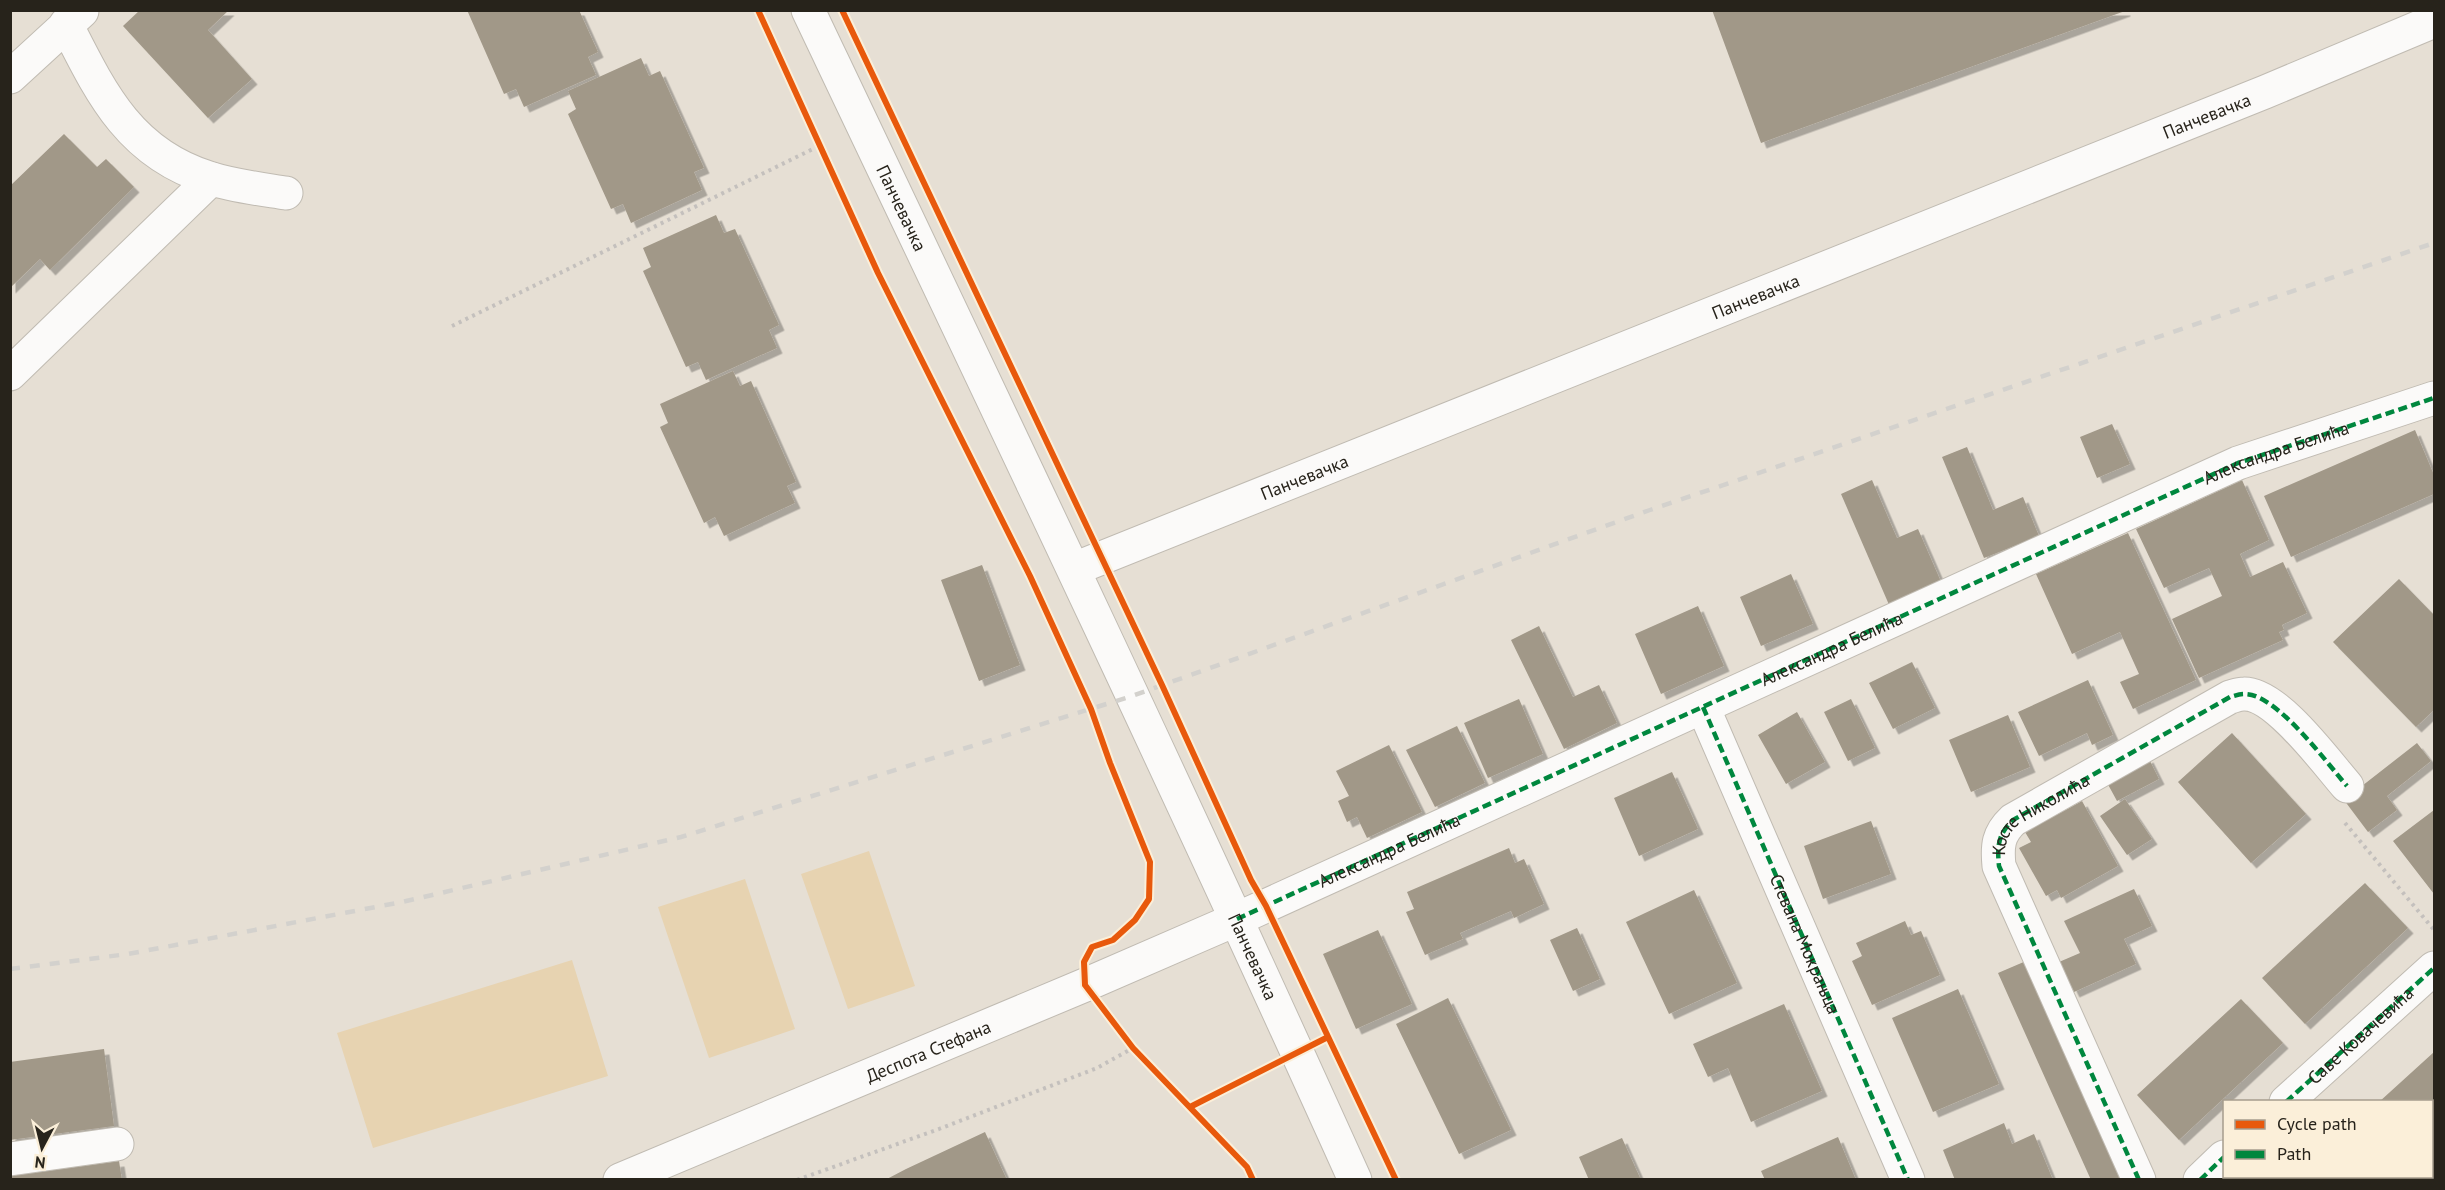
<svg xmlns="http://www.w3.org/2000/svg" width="2445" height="1190" viewBox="0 0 2445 1190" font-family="'PT Sans',sans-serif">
<defs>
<filter id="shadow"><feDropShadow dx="5.5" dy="5.5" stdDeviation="0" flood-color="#0004"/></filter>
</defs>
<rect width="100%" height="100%" fill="#e6dfd4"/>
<path fill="#e7d3b1" d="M869 851 915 986 848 1009 801 874Z
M745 879 795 1029 709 1058 658 907Z
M572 960 608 1076 373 1148 337 1033Z"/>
<path fill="#a19888" filter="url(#shadow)" d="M140 10H229L208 30 252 79 208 118 123 26Z
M467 10H579L598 52 588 57 596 75 524 107 516 89 504 94Z
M1712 10H2125V11L1761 143Z
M641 58 649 76 660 71 704 168 694 172 702 190 631 223 623 204 611 209 568 114 576 109 568 91Z
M64 134 97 167 106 159 134 187 50 270 40 259 10 288V186Z
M716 215 724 233 735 229 779 325 769 330 777 348 706 380 698 362 686 367 643 271 651 267 643 248Z
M733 371 740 386 751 381 796 482 787 486 795 503 724 536 715 517 704 523 660 427 668 423 660 404Z
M2112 424 2130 464 2097 478 2080 437Z
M2415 430 2434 475V494L2291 557 2264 496Z
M1967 447 1993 510 2023 497 2039 536 1984 558 1942 457Z
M1872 480 1897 538 1918 529 1942 584 1890 607 1841 494Z
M2242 480 2269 540 2240 554 2250 577 2283 562 2307 613 2282 625 2284 630 2279 632 2283 640 2199 678 2172 619 2222 596 2209 568 2164 588 2136 529Z
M2128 533 2196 680 2133 709 2120 682 2139 674 2120 632 2072 654 2036 574Z
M982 565 1020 665 979 681 941 580Z
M1791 574 1813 624 1761 646 1740 597Z
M2399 579 2434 615V710L2416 727 2333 642Z
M1698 606 1724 666 1661 694 1635 634Z
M1539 626 1573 697 1599 685 1617 723 1564 749 1511 640Z
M1912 662 1935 708 1893 729 1869 683Z
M2088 680 2113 735 2092 745 2087 733 2039 756 2018 712Z
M1519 699 1543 754 1488 778 1464 723Z
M1851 699 1875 748 1848 761 1824 712Z
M1797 712 1825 762 1786 784 1758 735Z
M2008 715 2030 767 1971 792 1949 740Z
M1457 726 1485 783 1435 807 1406 750Z
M2232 733 2306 814 2251 863 2178 782Z
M2417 743 2431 761 2387 796 2397 810 2368 832 2344 800Z
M1389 745 1422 812 1367 838 1357 817 1347 822 1338 801 1349 796 1336 771Z
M2148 757 2159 779 2117 801 2105 779Z
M1672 772 1698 829 1639 856 1614 798Z
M2125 799 2152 839 2127 855 2100 816Z
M2082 801 2118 866 2061 898 2057 890 2046 896 2019 848 2031 842 2025 832Z
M2434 810V894L2393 841Z
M1871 821 1891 874 1823 899 1804 846Z
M1509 848 1515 863 1524 859 1544 904 1514 918 1511 911 1460 933 1463 939 1425 955 1406 912 1414 909 1407 892Z
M2365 883 2408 928 2305 1024 2262 978Z
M2134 889 2152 926 2124 939 2136 964 2074 992 2059 962 2080 953 2064 921Z
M1694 890 1737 983 1669 1014 1626 922Z
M1905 921 1911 935 1921 931 1940 975 1872 1005 1852 961 1862 956 1856 943Z
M1577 928 1600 979 1573 991 1550 940Z
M1378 930 1412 1004 1356 1029 1323 954Z
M2026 961 2124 1180H2091L2050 1089 1998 973Z
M1958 989 1999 1084 1933 1112 1892 1018Z
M1448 998 1511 1130 1459 1154 1396 1024Z
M2241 999 2283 1043 2179 1140 2137 1095Z
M1784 1004 1822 1091 1751 1122 1728 1068 1708 1077 1693 1044Z
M104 1049 114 1126 10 1140V1062Z
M2434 1052V1151L2432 1154V1102H2379Z
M2004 1123 2012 1144 2034 1134 2053 1180H1955L1943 1150Z
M985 1132 1007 1180H885L906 1169Z
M1838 1137 1856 1180H1765L1761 1171Z
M1622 1138 1641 1180H1589L1579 1157Z
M119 1161 122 1180H10V1176Z
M2267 1176H2322L2325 1180H2264Z
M2357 1176H2406L2403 1180H2360Z"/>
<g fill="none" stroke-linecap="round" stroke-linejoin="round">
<g stroke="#c0bbb2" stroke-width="35">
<g id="minor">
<path id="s1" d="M808 10C993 399 1178 787 1355 1180"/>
<path d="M66 24C101 93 129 153 209 178 233 186 260 189 286 193"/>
<path d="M10 77 82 11"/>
<path d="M10 374 211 179"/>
<path id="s2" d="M1074 569 2265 92 2434 21"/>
<path d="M1703 707 1908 1180"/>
<path id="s3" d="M2286 1102 2434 968"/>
<path d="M10 1159 117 1144"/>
<path id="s4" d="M620 1180 1085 985 1237 919 2238 463 2434 398"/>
<path id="s5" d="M2139 1180 1999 866C1997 846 1998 834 2013 820L2230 697C2234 696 2239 694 2244 694 2276 693 2326 762 2347 786"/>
<path d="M2200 1180 2224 1157"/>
</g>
</g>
<path stroke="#c4c0bd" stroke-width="4" stroke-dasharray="3 4.5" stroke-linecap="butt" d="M452 326 821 145
M2345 823 2434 930
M797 1180 939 1129 1097 1068 1133 1048"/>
<use href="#minor" stroke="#fbfaf9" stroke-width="33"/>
<path stroke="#d3d1cd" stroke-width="4.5" stroke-dasharray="10 10" stroke-linecap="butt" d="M10 969 128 954 402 902 681 837 1132 696 1650 510 2434 243"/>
<g stroke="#00873e" stroke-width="4.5" stroke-dasharray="9 4.5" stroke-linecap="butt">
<path id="s6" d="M1703 707 1908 1180"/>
<path d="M1237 919 2238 463 2434 398"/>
<path d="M2286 1102 2434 968"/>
<path d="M2139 1180 1999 866C1997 846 1998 834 2013 820L2230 697C2234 696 2239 694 2244 694 2276 693 2326 762 2347 786"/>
<path d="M2200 1180 2224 1157"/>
</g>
<g stroke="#fbefd9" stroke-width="10">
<path id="cycleway" d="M758 10 878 273 1030 576 1091 709 1110 763 1150 862 1149 899 1135 920 1113 940 1092 947 1084 962 1085 985 1133 1048 1247 1167 1253 1180
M842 10 1162 685 1251 880 1266 906 1396 1180
M1190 1107 1328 1037"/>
</g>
<use href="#cycleway" stroke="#e8590c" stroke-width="6"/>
</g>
<g text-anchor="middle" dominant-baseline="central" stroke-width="6" stroke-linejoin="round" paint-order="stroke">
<g font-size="18" fill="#27231b" stroke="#fbefd9">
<text stroke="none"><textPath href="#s2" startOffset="1220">Панчевачка</textPath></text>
<text stroke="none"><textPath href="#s1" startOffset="219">Панчевачка</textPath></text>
<text stroke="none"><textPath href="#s2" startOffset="734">Панчевачка</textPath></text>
<text stroke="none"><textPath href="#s4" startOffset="1809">Александра Белића</textPath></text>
<text stroke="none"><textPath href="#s2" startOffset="248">Панчевачка</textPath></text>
<text stroke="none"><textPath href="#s4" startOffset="1323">Александра Белића</textPath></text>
<text stroke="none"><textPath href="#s5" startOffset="417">Косте Николића</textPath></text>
<text stroke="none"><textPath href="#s4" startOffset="837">Александра Белића</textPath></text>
<text stroke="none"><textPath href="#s6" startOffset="258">Стевана Мокрањца</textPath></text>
<text stroke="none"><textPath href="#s1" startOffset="1046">Панчевачка</textPath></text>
<text stroke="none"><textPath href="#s3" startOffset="100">Саве Ковачевића</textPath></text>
<text stroke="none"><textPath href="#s4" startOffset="334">Деспота Стефана</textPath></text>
</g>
</g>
<rect width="2445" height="1190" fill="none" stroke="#27231b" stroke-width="24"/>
<rect x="2223" y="1100" width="210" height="78" fill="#fbefd9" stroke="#a69d8d" stroke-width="1.5"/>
<rect x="2235" y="1120" width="30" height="9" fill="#e8590c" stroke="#a69d8d" stroke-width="1.5"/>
<text x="2277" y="1130" font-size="18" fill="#27231b">Cycle path</text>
<rect x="2235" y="1150" width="30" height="9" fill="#00873e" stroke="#a69d8d" stroke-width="1.5"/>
<text x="2277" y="1160" font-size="18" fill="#27231b">Path</text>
<g transform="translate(42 1148) rotate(187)" stroke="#fbefd9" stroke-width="4.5" paint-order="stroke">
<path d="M0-4.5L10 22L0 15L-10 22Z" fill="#27231b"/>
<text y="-9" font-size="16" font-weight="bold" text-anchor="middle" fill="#27231b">N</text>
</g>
</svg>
